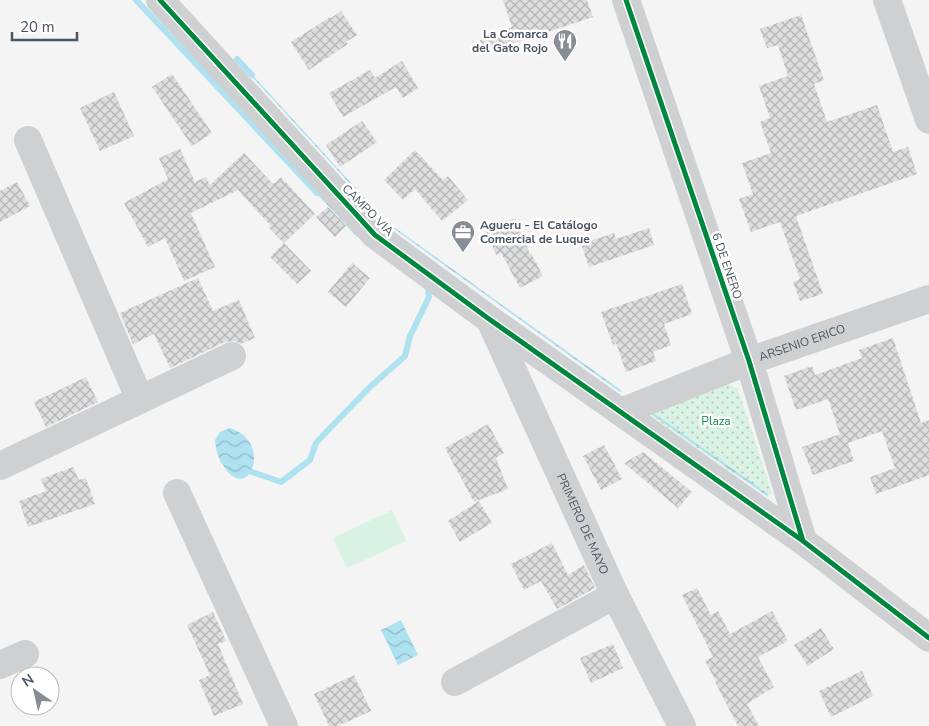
<svg xmlns="http://www.w3.org/2000/svg" width="929" height="726" viewBox="0 0 929 726" font-family="'Nunito Sans',sans-serif">
<defs>
<pattern id="grass-dots" width="8" height="8" patternUnits="userSpaceOnUse" patternTransform="scale(1.25)"><rect width="8" height="8" fill="#d9f2e3"/><path d="M2 2h.1M6 6h.1" fill="none" stroke="#b2c7bb" stroke-width="1.8" stroke-linecap="round"/></pattern>
<pattern id="water-waves" width="16" height="10" patternUnits="userSpaceOnUse" patternTransform="scale(1.25)"><rect width="16" height="10" fill="#aee2f0"/><path d="M0 5q4-4 8 0t8 0" fill="none" stroke="#90bac6"/></pattern>
<pattern id="building-cross-hatch" width="8" height="8" patternUnits="userSpaceOnUse" patternTransform="scale(1.25)"><rect width="8" height="8" fill="#ddddde"/><path d="M0 0l8 8M0 8l8-8" fill="none" stroke="#b5b6b7"/></pattern>
</defs>
<rect width="100%" height="100%" fill="#f4f4f4"/>
<path fill="url(#grass-dots)" d="M729 384 738 389 772 493 768 497 651 416 654 409Z"/>
<path fill="#d9f2e3" d="M392 510 406 541 347 568 333 538Z"/>
<path fill="url(#water-waves)" d="M137 0H139L359 235 357 237Z
M247 69 385 220 384 221 246 70Z
M387 222 622 391 620 392 386 223Z
M652 412 768 494 767 496 650 413Z
M230 428C274 442 249 503 225 468 218 459 216 451 215 440L220 432Z
M401 620 418 655 398 665 381 630Z"/>
<g fill="none" stroke-linecap="round" stroke-linejoin="round">
<path stroke="#aee2f0" stroke-width="6" d="M136 0 317 193
M237 59 252 75
M252 472 281 482 310 460 316 443 330 428 371 386 405 356 410 336 429 297 428 291"/>
</g>
<path fill="url(#building-cross-hatch)" d="M503 0H587L593 17 484 53 480 40 512 27Z
M341 11 357 35 346 42 348 44 309 70 291 42 330 17 331 18Z
M801 15 824 80 814 84 827 122 877 105 893 152 908 147 917 174 796 216 823 294 800 301 793 282 800 279 780 222 751 232 739 199 753 194 742 163 771 153 760 122 770 118 759 86 788 76 778 45 767 48 760 29Z
M402 61 418 88 403 98 396 87 343 117 329 93 370 70 375 78Z
M172 74 212 133 192 146 152 87Z
M114 92 134 136 100 151 80 108Z
M362 121 377 142 340 167 326 145Z
M180 149 195 182 206 177 210 185 244 153 273 184 281 177 315 214 284 243 269 228 271 226 238 190 191 213 215 267 184 281 165 238 148 247 124 203 168 179 159 158Z
M415 150 443 180 448 176 468 200 442 221 415 189 403 200 384 180Z
M17 182 30 206 0 222V191Z
M328 207 346 226 335 237 316 217Z
M515 218 530 254 531 253 543 276 520 288 501 253 496 255 486 230Z
M649 228 654 245 589 267 581 244 614 233 616 239Z
M284 243 311 271 297 284 270 257Z
M352 263 370 278 346 307 328 292Z
M198 278 213 311 239 300 255 338 241 344 234 341 225 342 170 368 154 334 133 344 120 313Z
M682 284 692 314 664 324 671 345 653 352 656 361 626 372 616 343 613 345 601 312Z
M893 338 921 423 929 420V475L876 494 870 477 895 468 882 431 848 443 854 461 813 475 802 447 840 434 828 399 796 410 784 376 812 366 815 375 862 358 859 350Z
M86 377 98 402 46 427 34 402Z
M488 424 504 453 496 458 508 489 474 502 445 448Z
M604 445 622 479 601 490 583 456Z
M643 452 692 492 678 508 624 463Z
M73 467 79 480 86 478 95 504 28 527 19 501 46 491 41 479Z
M479 501 492 523 460 542 448 521Z
M552 543 568 575 584 565 595 588 557 609 541 581 524 590 511 564Z
M697 588 711 615 718 611 730 634 772 611 788 641 758 657 774 687 747 704 759 726H738L715 682 716 681 705 661 713 657 682 595Z
M213 612 226 641 218 644 243 704 214 716 199 680 210 675 187 625Z
M821 628 834 649 808 666 794 645Z
M613 644 623 668 591 683 580 658Z
M862 671 873 696 831 717 819 691Z
M354 675 371 711 338 726H329L314 694Z"/>
<g fill="none" stroke-linecap="round" stroke-linejoin="round">
<g stroke="#ced0d2" stroke-width="28">
<path d="M160 0 375 235 489 319 803 541 929 638"/>
<path d="M626 0 749 361 803 541"/>
<path d="M887 0 929 120"/>
<path d="M28 140 140 400"/>
<path id="s1" d="M490 320 615 595 682 726"/>
<path id="s2" d="M621 412 749 361 929 299"/>
<path d="M0 466 232 356"/>
<path d="M177 493 284 726"/>
<path d="M0 665 25 654"/>
<path d="M455 682 615 595"/>
</g>
<g stroke="#fff" stroke-width="8">
<path id="cycleway" d="M160 0 375 235 489 319 803 541 929 638
M626 0 749 361 803 541"/>
</g>
<use href="#cycleway" stroke="#00873e" stroke-width="5"/>
</g>
<defs>
<g id="restaurant-pin" transform="scale(1.25)"><path d="M0 17L-7.5 6A9.5 9.5 0 1 1 7.5 6Z" fill="#868d94" stroke="#fff"/><path d="M-5-6h1v4h1v-4h1v4h1v-4h1v5L-1.5 .5V6h-2V.5L-5-1ZM5-6V6H3V1.5H1.5Q1.5-4 5-6Z" fill="#fff"/></g>
<g id="office-pin" transform="scale(1.25)"><path d="M0 17L-7.5 6A9.5 9.5 0 1 1 7.5 6Z" fill="#868d94" stroke="#fff"/><path d="M-6-3h4V-5.5h4V-3h4V5H-6ZM-1-4.5V-3h2v-1.5ZM-6 0V1H6V0Z" fill="#fff"/></g>
</defs>
<g fill-rule="evenodd">
<use href="#restaurant-pin" x="565" y="41"/>
<use href="#office-pin" x="463" y="232"/>
</g>
<g text-anchor="middle" dominant-baseline="central" stroke-width="5" stroke-linejoin="round" paint-order="stroke">
<g font-size="12" font-weight="bold" fill="#4a5661" stroke="#fff" text-anchor="end">
<text x="548" y="34">La Comarca<tspan x="548" dy="14">del Gato Rojo</tspan></text>
<text x="480" y="225" text-anchor="start">Agueru - El Catálogo<tspan x="480" dy="14">Comercial de Luque</tspan></text>
</g>
<g font-size="12" fill="#4a5661" stroke="#fff">
<text transform="translate(368 210) rotate(45)">CAMPO VIA</text>
<text transform="translate(727 266) rotate(71)">6 DE ENERO</text>
<text stroke="none"><textPath href="#s2" startOffset="194">ARSENIO ERICO</textPath></text>
<text stroke="none"><textPath href="#s1" startOffset="224">PRIMERO DE MAYO</textPath></text>
</g>
<g font-size="12" fill="#17864f" stroke="#fff">
<text x="716" y="421">Plaza</text>
</g>
</g>
<g transform="translate(35 691) rotate(326)"><circle r="24" fill="#ffffff" stroke="#b7bbc0"/>
<path d="M0-4L9 19L0 12L-9 19Z" fill="#868d94"/>
<text y="-8" font-size="14" font-weight="bold" text-anchor="middle" fill="#4a5661">N</text>
</g>
<path d="M12 32v8h65v-8" fill="none" stroke="#4a5661" stroke-width="2.5"/>
<text x="20" y="32" font-size="15" fill="#4a5661" stroke="#ffffff" stroke-width="4" paint-order="stroke">20 m</text>
</svg>
